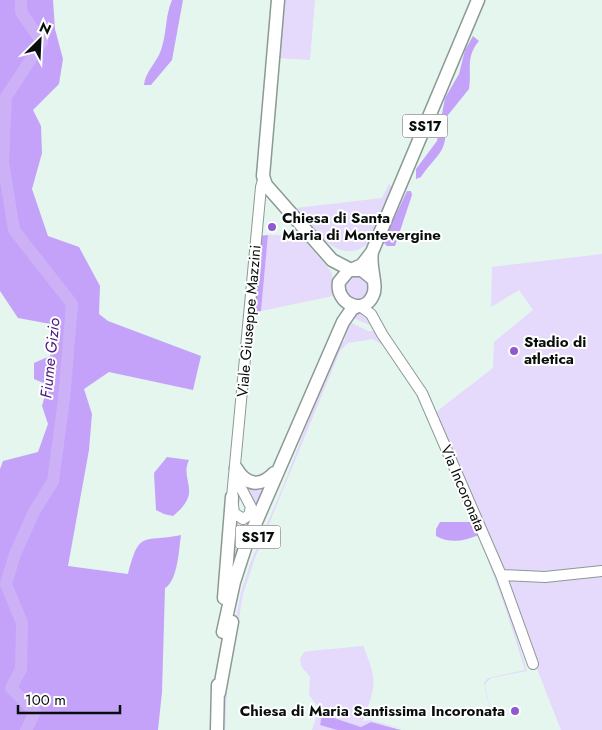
<svg xmlns="http://www.w3.org/2000/svg" width="602" height="730" viewBox="0 0 602 730" font-family="Jost,sans-serif">
<rect width="100%" height="100%" fill="#e5f6ef"/>
<path fill="#e5d9fc" d="M283 0H315L310 60 278 58Z
M389 184 394 188C384 213 372 267 334 247 323 242 306 218 296 208L382 198Z
M294 228 329 269 332 273 333 296 261 311 268 235H280Z
M602 254V730H561L436 412 493 368 494 342 533 310 519 290 491 307 492 267Z
M359 273 371 287 362 302 347 300 343 282 346 277Z
M359 311 366 313 374 327 351 317Z
M350 322 368 331H376L418 393 501 584 527 671 491 678 485 684 494 730 484 683 488 678 525 670 506 610 479 535 417 394 384 346 373 339 348 343 340 351 255 558 243 594 227 690 225 730H223L226 671 241 592 250 564 284 484 336 348 344 341Z
M240 483 265 488 231 581 234 521 250 517Z
M363 646C378 681 376 685 363 721L370 720 407 730 371 722 361 727 322 714 320 725 337 730H312L319 708 309 695 310 677 301 666 300 659 304 652 310 651Z"/>
<path fill="#c4a2f9" d="M0 0H53L55 29 63 59 59 84 33 110 41 126 42 153 32 189 48 236 79 247 100 286 99 314 108 321 201 356 193 390 109 372 84 389 92 414 89 450 68 566 128 574C140 529 142 543 181 535 179 548 178 581 165 588L162 692 158 730H0V469L3 461 38 452 48 424 42 406 48 385 34 379V363L50 356 56 325 18 318 0 291Z
M172 0H183L172 60 151 85H144C145 72 157 62 161 50 167 33 165 16 172 0Z
M473 36 479 41C465 57 472 71 469 89L444 120C450 152 436 154 421 177L416 179V169L437 141 445 98 459 74 465 50Z
M407 191H411L412 195 395 246H387L383 242Z
M268 235 261 311 253 313 259 236Z
M167 457 189 460C179 481 204 491 173 516L164 514 156 510 154 473Z
M440 522H473L479 535C464 541 450 544 436 536V529Z
M322 714 361 727 371 722 401 730H337L320 725Z"/>
<g fill="none" stroke-linecap="round" stroke-linejoin="round">
<path stroke="#ccb1f7" stroke-width="12" d="M21 0V12L42 42 6 97 3 162 14 230 72 304 64 400 53 481 34 512 15 554 6 584 22 623 21 669 11 688 35 712 26 730"/>
<g stroke="#8b9a94" stroke-width="12">
<path id="minor" d="M360 306 371 314 382 334 422 393 501 575 533 664
M236 467 239 484 251 507 249 515 243 519 234 513 232 497 261 187 263 180
M501 575 545 577 602 571"/>
</g>
<g stroke="#8b9a94" stroke-width="15">
<path id="major" d="M278 0 263 176 266 185 332 260 351 270
M372 252C369 266 378 286 373 295 364 317 335 303 339 282L349 270H362L373 279
M353 269 362 265 372 252 478 0
M236 468C246 485 260 488 274 473
M224 598 232 497
M223 632 234 582 246 545 343 322 352 309 358 306
M219 693 232 622
M217 730 218 685"/>
</g>
<use href="#minor" stroke="#fff" stroke-width="10"/>
<use href="#major" stroke="#fff" stroke-width="12"/>
</g>
<g fill="#8f59d1" stroke="#fff" stroke-width="2">
<circle cx="272" cy="227" r="5"/>
<circle cx="514" cy="351" r="5"/>
<circle cx="515" cy="711" r="5"/>
</g>
<g text-anchor="middle" dominant-baseline="central" stroke-width="4" stroke-linejoin="round" paint-order="stroke">
<g fill="#fff" stroke="#525655" stroke-width="1">
<rect x="402.5" y="114.5" width="45" height="23" rx="4"/>
<rect x="235.5" y="525.5" width="45" height="23" rx="4"/>
</g>
<g font-size="14" font-weight="bold" fill="#080e0c">
<text x="425" y="126">SS17</text>
<text x="258" y="537">SS17</text>
</g>
<g font-size="15" font-weight="bold" fill="#080e0c" stroke="#fff" text-anchor="start">
<text x="282" y="218">Chiesa di Santa<tspan x="282" dy="17">Maria di Montevergine</tspan></text>
<text x="524" y="342">Stadio di<tspan x="524" dy="17">atletica</tspan></text>
<text x="505" y="711" text-anchor="end">Chiesa di Maria Santissima Incoronata</text>
</g>
<g font-size="15" fill="#080e0c" stroke="#fff">
<text transform="translate(249 321) rotate(-85)">Viale Giuseppe Mazzini</text>
<text transform="translate(463 488) rotate(67)">Via Incoronata</text>
</g>
<g font-size="16" font-style="italic" fill="#4e1c80" stroke="#fff">
<text transform="translate(50 358) rotate(-84)">Fiume Gizio</text>
</g>
</g>
<g transform="translate(40 40) rotate(24)" stroke="#ffffff" stroke-width="4" paint-order="stroke">
<path d="M0-4L9 19L0 12L-9 19Z" fill="#080e0c"/>
<text y="-8" font-size="14" font-weight="bold" text-anchor="middle" fill="#080e0c">N</text>
</g>
<path d="M18 705v8h102v-8" fill="none" stroke="#080e0c" stroke-width="2.5"/>
<text x="25" y="705" font-size="15" fill="#080e0c" stroke="#ffffff" stroke-width="4" paint-order="stroke">100 m</text>
</svg>
